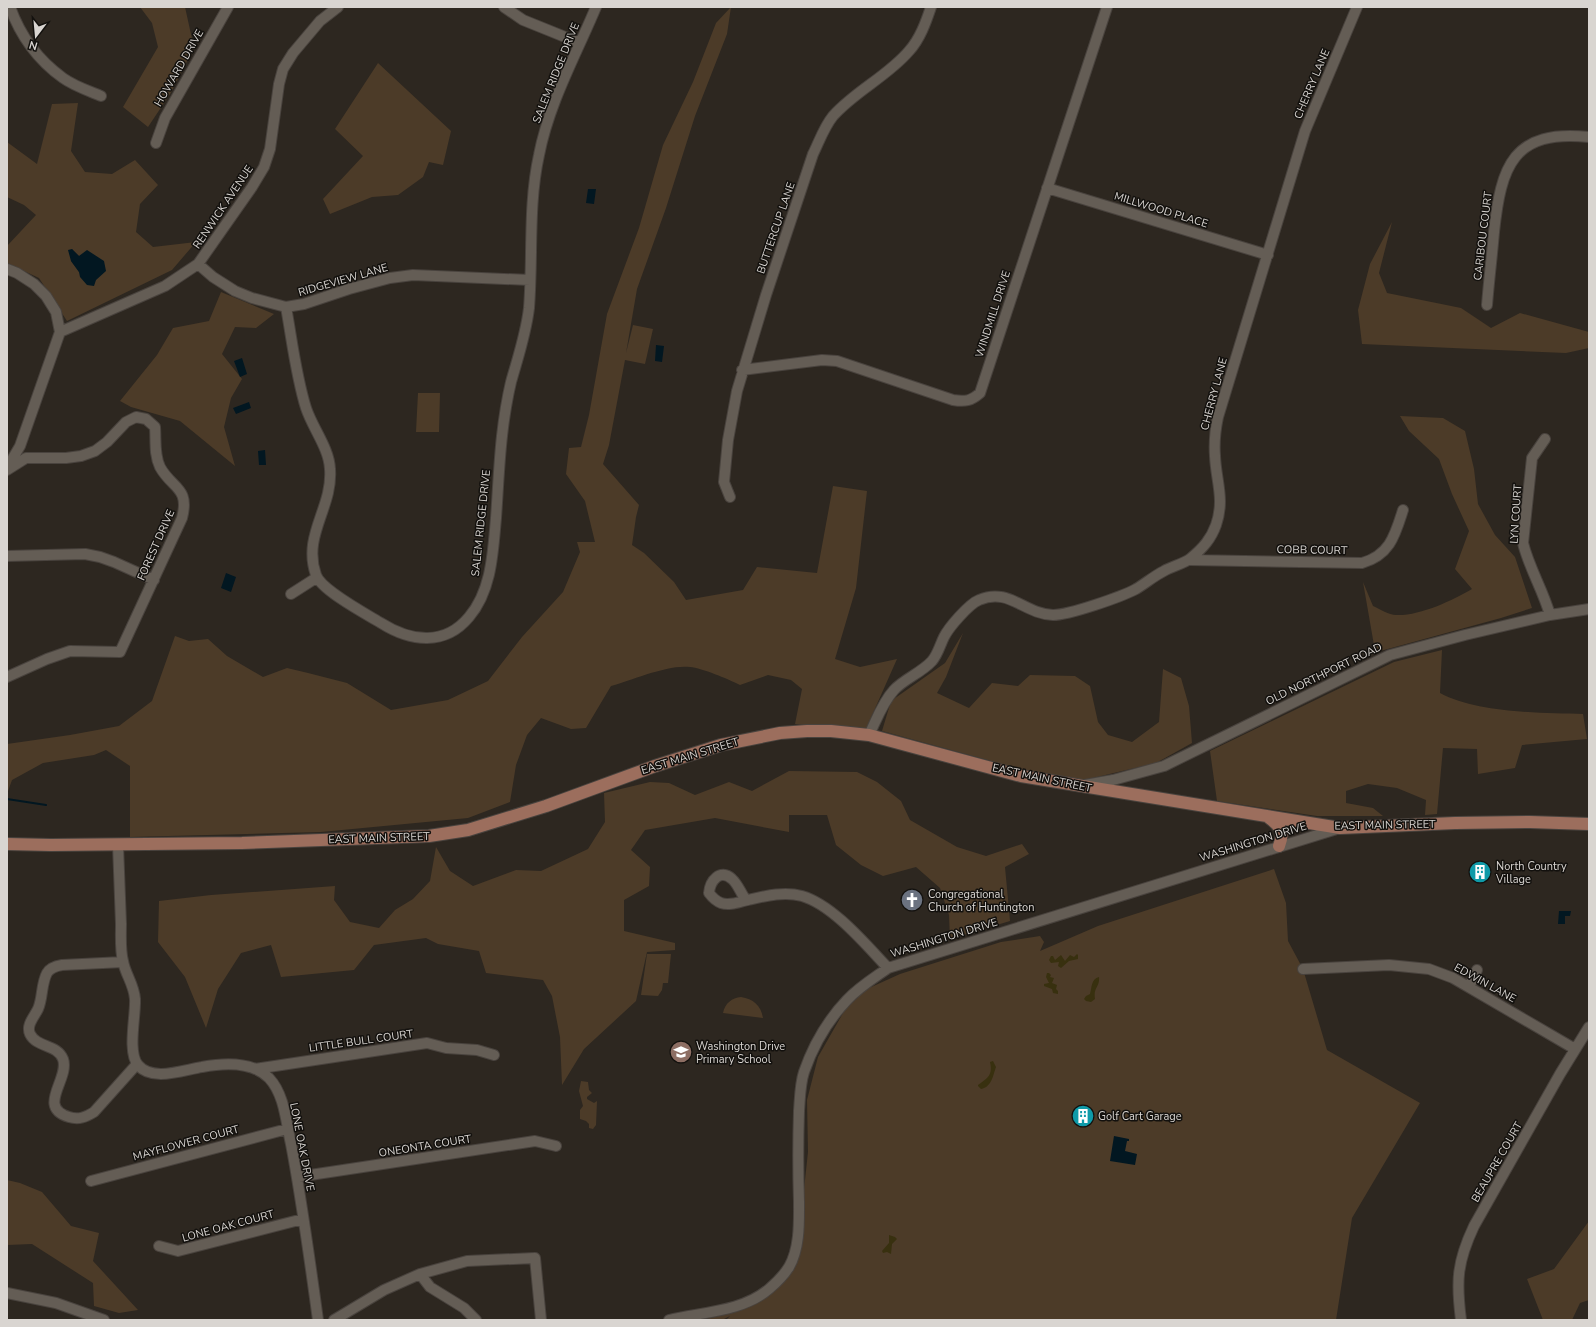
<svg xmlns="http://www.w3.org/2000/svg" width="1596" height="1327" viewBox="0 0 1596 1327" font-family="'Nunito Sans',sans-serif">
<rect width="100%" height="100%" fill="#2d2720"/>
<path fill="#4c3b28" fill-rule="evenodd" d="M140 7H185L194 48 170 94 148 127 123 107 158 47 152 23Z
M731 7 727 34 695 116 666 208 637 289 626 353 633 325 653 329 645 364 625 360 609 445 603 464 639 505 636 517 632 545 644 553 674 582 686 600 743 590 757 567 817 573 833 486 867 491 856 588 835 659 860 667 897 659 865 731 795 724 802 689 791 680 768 675 740 685C728 679 702 668 690 667 669 664 632 680 611 686L586 728 571 729 541 718 527 735 516 765 510 802 468 818 321 832 130 837V766L106 750 94 755 43 763 12 780 7 794V744L70 735 119 726 152 701 175 636 189 641 208 639 227 656 263 677 287 668 308 673 347 683 391 710 448 700 488 681 522 637 563 592 580 552 577 542H595L585 501 566 474 569 448 581 447 589 415 607 314 639 228 663 145 693 82 716 23Z
M378 63 451 131 443 165 429 162 423 177 398 195 372 197 330 214 323 199 363 156 335 129Z
M78 103 71 151 85 172 112 174 135 160 158 185 140 204 136 232 153 247 196 242 172 270 67 321 39 278 7 263V246L36 215 24 205 7 197V142L37 164 52 104ZM72 249 79 256V272L71 261Z
M1392 222 1379 273 1387 293 1461 308 1491 328 1520 313 1589 332V348L1566 353 1362 344 1358 310 1370 264Z
M221 292 274 314 256 328 235 327 222 354 242 379 231 398 224 427 235 466 180 421 131 407 120 401 157 355 173 328 209 321Z
M418 393H440L439 432H416Z
M1400 416 1443 418 1465 431 1474 469 1478 504 1495 535 1515 557 1532 608 1501 618 1384 650 1375 651 1363 582 1373 606C1380 609 1389 615 1396 615 1420 616 1451 601 1472 589L1455 569 1469 531 1452 494 1439 459 1409 431Z
M963 633 946 677 937 693 969 708 992 683 1018 686 1030 675 1075 676 1090 686 1098 722 1108 735 1132 742 1159 722 1163 669 1181 678 1189 706 1192 743 1156 763 1080 781 1013 767 882 731 891 701 945 663Z
M1442 650 1440 693C1477 713 1541 713 1583 714L1587 739 1522 745 1515 768 1478 774 1477 749 1443 748 1437 814 1425 815 1426 800 1397 788 1368 784 1346 791V803L1373 808 1383 816H1317L1217 801 1210 751 1394 662Z
M789 771 857 772 877 782 901 801 910 820 957 847 986 856 1022 844 1029 854 1005 867 1010 921 950 939 949 915 940 888 916 867 883 876 861 865 836 845 827 815H789V832L715 818 645 830 631 850 650 867 649 886 624 900V931L675 943V950L647 952 636 1001 584 1049 562 1085 560 1037 552 996 543 980 486 973 479 951 438 944 426 938 374 945 354 970 281 977 271 945 241 953 218 989 206 1028 185 977 158 942 159 901 211 895 335 886 334 900 350 922 379 928 395 910 413 899 430 881 436 847 450 871 473 886 516 870 541 871 588 849 605 822 604 793 650 782 669 783 695 795 729 782 752 791Z
M1274 869 1286 903 1288 941 1303 969 1327 1050 1420 1103 1352 1218 1336 1320H726L730 1316 722 1320H702L738 1311 792 1268 798 1245 808 1152 807 1100 818 1057 847 1006 867 989 900 974 1001 942 1040 936 1044 942 1040 951 1098 926Z
M647 954H671L668 983H663L662 990 658 996 641 995Z
M741 997C753 999 761 1005 763 1018L723 1013C725 1003 732 998 741 997Z
M581 1081 588 1082 589 1090 592 1093 587 1097V1099L594 1103 597 1101 596 1125 593 1129 589 1128V1124L586 1121 580 1119V1110L583 1106 579 1091Z
M7 1180 20 1183 42 1192 71 1226 99 1233 93 1261 138 1310 119 1313 94 1306 93 1283 32 1244 7 1245Z
M1589 1221V1300L1580 1303 1572 1320H1543L1527 1279 1554 1269Z"/>
<path fill="#38300f" d="M1077 954 1078 955V959L1069 961 1061 968 1058 966 1059 962 1051 963 1049 960 1051 956H1053L1055 960 1061 955 1065 961 1070 955 1074 957Z
M1047 973H1049L1051 975 1050 977 1054 978 1052 983 1057 985 1056 989 1058 991V994L1053 993 1052 989 1044 986V984L1049 983 1046 977Z
M1099 977C1100 987 1093 987 1095 999L1091 1002 1086 1001 1084 999 1086 996 1090 994C1092 987 1091 979 1099 977Z
M993 1061 996 1067C993 1075 992 1087 981 1089L978 1086V1085C988 1078 993 1075 990 1062Z
M889 1235 895 1237 897 1239 892 1244 891 1254 887 1252 883 1253 882 1251 889 1243Z"/>
<path fill="#021721" d="M588 189H596L594 204 586 203Z
M72 249 79 256 87 250 104 261 106 271 96 280 94 286 87 285 80 277 79 272 71 261 68 250Z
M656 345 664 346 662 362 655 361Z
M242 358 247 374 240 377 234 361Z
M249 402 251 408 236 414 233 408Z
M265 450 266 465H259L258 451Z
M226 573 236 577 231 592 221 588Z
M1559 911H1571L1570 916H1565V924H1558Z
M1114 1136 1129 1139V1141H1127L1125 1151 1137 1154 1135 1165 1110 1161Z"/>
<g fill="none" stroke-linecap="round" stroke-linejoin="round">
<path stroke="#021721" stroke-width="2" d="M7 799 46 805"/>
<g stroke="#49433e" stroke-width="12">
<path id="minor" d="M10 7C20 35 38 60 63 78 74 86 89 91 101 96
M504 7 523 20 580 43
M156 143 165 118 228 7
M1047 188 1268 255
M198 264 213 277 235 291 252 298 286 307 304 304 349 289 390 278 413 275 530 280
M7 269 17 273 34 284 46 296 56 312 60 332 20 446 7 468
M1487 305C1489 280 1492 256 1494 232 1501 166 1513 129 1589 137
M286 307C292 340 296 376 306 408 313 429 329 448 330 469 333 508 302 535 316 575 321 590 366 614 381 623 411 642 445 646 469 617 492 590 493 551 496 518 498 490 499 463 502 436 504 418 507 399 511 382 518 357 526 334 529 308 533 257 528 205 539 155 549 103 576 55 596 7
M60 332 165 286 198 264 252 187 264 167 270 149 279 84 283 69 293 53 320 21 338 7
M742 370 822 360 837 361 953 400C965 402 971 401 980 393L1107 7
M1545 439 1532 458 1523 543C1529 568 1543 590 1550 615
M7 470 26 458H66L81 456 95 451 107 442 126 422 136 417 146 419 155 427C156 440 154 455 160 467 172 489 190 487 182 518L120 652 70 651 47 659 7 677
M730 497 724 482 728 440 737 391 766 295 813 154C819 142 824 127 833 116 855 91 888 76 909 51 920 39 926 22 931 7
M7 556 85 554 100 557 114 562 154 580
M1190 560 1362 563C1390 555 1395 535 1403 510
M291 594 316 578
M869 735C876 721 882 703 894 690 904 679 921 673 932 661 938 654 940 645 944 637 949 627 969 604 979 600 1009 587 1024 614 1053 615 1069 615 1121 597 1136 589 1146 583 1154 576 1164 571 1172 566 1184 564 1191 558 1203 548 1211 539 1216 525 1225 499 1216 481 1215 456 1214 443 1215 431 1218 417L1305 131 1357 7
M1085 785 1113 780 1164 766 1390 655 1465 635 1550 615 1589 609
M118 845C119 871 120 898 121 924 121 936 120 950 123 961 125 974 134 984 135 999 136 1015 127 1052 138 1065 152 1082 183 1070 202 1067 223 1063 252 1061 269 1078 285 1095 286 1123 291 1144 302 1202 310 1261 318 1320
M746 900C741 894 738 884 732 879 720 868 710 881 709 893 712 897 716 901 721 903 730 906 739 902 748 900 765 896 784 891 802 896 833 905 866 945 888 968
M123 962 62 965C56 966 50 968 47 973 41 984 43 998 38 1009 34 1017 26 1025 30 1034 37 1048 57 1044 63 1059 70 1079 36 1107 69 1117 79 1120 86 1117 94 1112L137 1064
M1303 969 1389 965 1429 969 1453 978 1575 1049
M1469 987 1477 970
M255 1069 427 1043 446 1048 477 1050 494 1055
M297 1177 535 1141 556 1146
M91 1181 287 1129
M159 1246 178 1251 303 1219
M420 1274 430 1287 464 1308 476 1320
M7 1293 56 1303 104 1320
M334 1320 384 1290 420 1274 467 1261 535 1258 541 1320
M669 1320C701 1312 742 1312 769 1289 776 1283 784 1275 789 1267 800 1248 799 1222 799 1202 798 1171 798 1141 799 1111 800 1098 800 1084 804 1072 813 1046 828 1020 847 1000 859 987 874 978 888 968L1340 828
M1461 1320C1456 1281 1457 1262 1474 1226L1560 1074 1589 1027"/>
</g>
<g stroke="#49433e" stroke-width="14">
<path id="major" d="M1268 817C1280 826 1285 831 1279 846
M7 844 51 845 242 843 429 836 468 830 546 806 655 766 721 745 780 733 807 731H831L869 735 1021 776 1340 828 1455 823 1530 822 1589 824"/>
</g>
<use href="#minor" stroke="#645d55" stroke-width="10"/>
<use href="#major" stroke="#9c6e5d" stroke-width="12"/>
</g>
<defs>
<g id="building-disc" transform="scale(1.15)"><circle r="9.5" fill="#0f9aa8" stroke="#13110e"/><path d="M-4-6H4V6H1V3H-1V6H-4ZM-2.5-4.3h1.7v1.8h-1.7ZM.8-4.3h1.7v1.8H.8ZM-2.5-1h1.7V.8h-1.7ZM.8-1h1.7V.8H.8Z" fill="#fff"/></g>
<g id="church-disc" transform="scale(1.15)"><circle r="9.5" fill="#6b7280" stroke="#13110e"/><path d="M-1.2-6h2.4v3.5h3.3v2.4h-3.3V6h-2.4V-.1h-3.3v-2.4h3.3Z" fill="#fff"/></g>
<g id="school-disc" transform="scale(1.15)"><circle r="9.5" fill="#8d6e63" stroke="#13110e"/><path d="M0-5L7-2L0 1L-7-2ZM-4 1L0 2.5L4 1V4Q0 6-4 4Z" fill="#fff"/></g>
</defs>
<g fill-rule="evenodd">
<use href="#building-disc" x="1480" y="872"/>
<use href="#church-disc" x="912" y="900"/>
<use href="#school-disc" x="681" y="1052"/>
<use href="#building-disc" x="1083" y="1116"/>
</g>
<g text-anchor="middle" dominant-baseline="central" stroke-width="3" stroke-linejoin="round" paint-order="stroke">
<g font-size="11" fill="#d9d5d1" stroke="#13110e">
<text transform="translate(179 68) rotate(-60)">HOWARD DRIVE</text>
<text transform="translate(556 73) rotate(-68)">SALEM RIDGE DRIVE</text>
<text transform="translate(1312 84) rotate(-67)">CHERRY LANE</text>
<text transform="translate(223 207) rotate(-56)">RENWICK AVENUE</text>
<text transform="translate(1161 210) rotate(17)">MILLWOOD PLACE</text>
<text transform="translate(776 228) rotate(-71)">BUTTERCUP LANE</text>
<text transform="translate(1483 236) rotate(-83)">CARIBOU COURT</text>
<text transform="translate(343 280) rotate(-16)">RIDGEVIEW LANE</text>
<text transform="translate(993 314) rotate(-72)">WINDMILL DRIVE</text>
<text transform="translate(1214 394) rotate(-75)">CHERRY LANE</text>
<text transform="translate(1516 514) rotate(-86)">LYN COURT</text>
<text transform="translate(481 523) rotate(-84)">SALEM RIDGE DRIVE</text>
<text transform="translate(156 545) rotate(-66)">FOREST DRIVE</text>
<text transform="translate(1312 550) rotate(1)">COBB COURT</text>
<text transform="translate(1324 674) rotate(-26)">OLD NORTHPORT ROAD</text>
<text transform="translate(690 756) rotate(-17)">EAST MAIN STREET</text>
<text transform="translate(1042 778) rotate(12)">EAST MAIN STREET</text>
<text transform="translate(1385 825) rotate(-1)">EAST MAIN STREET</text>
<text transform="translate(379 838) rotate(-2)">EAST MAIN STREET</text>
<text transform="translate(1253 842) rotate(-17)">WASHINGTON DRIVE</text>
<text transform="translate(944 938) rotate(-17)">WASHINGTON DRIVE</text>
<text transform="translate(1485 983) rotate(29)">EDWIN LANE</text>
<text transform="translate(361 1041) rotate(-8)">LITTLE BULL COURT</text>
<text transform="translate(186 1143) rotate(-15)">MAYFLOWER COURT</text>
<text transform="translate(425 1146) rotate(-9)">ONEONTA COURT</text>
<text transform="translate(302 1147) rotate(79)">LONE OAK DRIVE</text>
<text transform="translate(1497 1162) rotate(-60)">BEAUPRE COURT</text>
<text transform="translate(228 1226) rotate(-15)">LONE OAK COURT</text>
</g>
<g font-size="11" fill="#d9d5d1" stroke="#13110e" text-anchor="start">
<text x="1496" y="866">North Country<tspan x="1496" dy="13">Village</tspan></text>
<text x="928" y="894">Congregational<tspan x="928" dy="13">Church of Huntington</tspan></text>
<text x="696" y="1046">Washington Drive<tspan x="696" dy="13">Primary School</tspan></text>
<text x="1098" y="1116">Golf Cart Garage</text>
</g>
</g>
<rect width="1596" height="1327" fill="none" stroke="#d9d5d1" stroke-width="16"/>
<g transform="translate(36 36) rotate(196)" stroke="#13110e" stroke-width="3" paint-order="stroke">
<path d="M0-3L7 15L0 10L-7 15Z" fill="#d9d5d1"/>
<text y="-6" font-size="11" font-weight="bold" text-anchor="middle" fill="#d9d5d1">N</text>
</g>
</svg>
